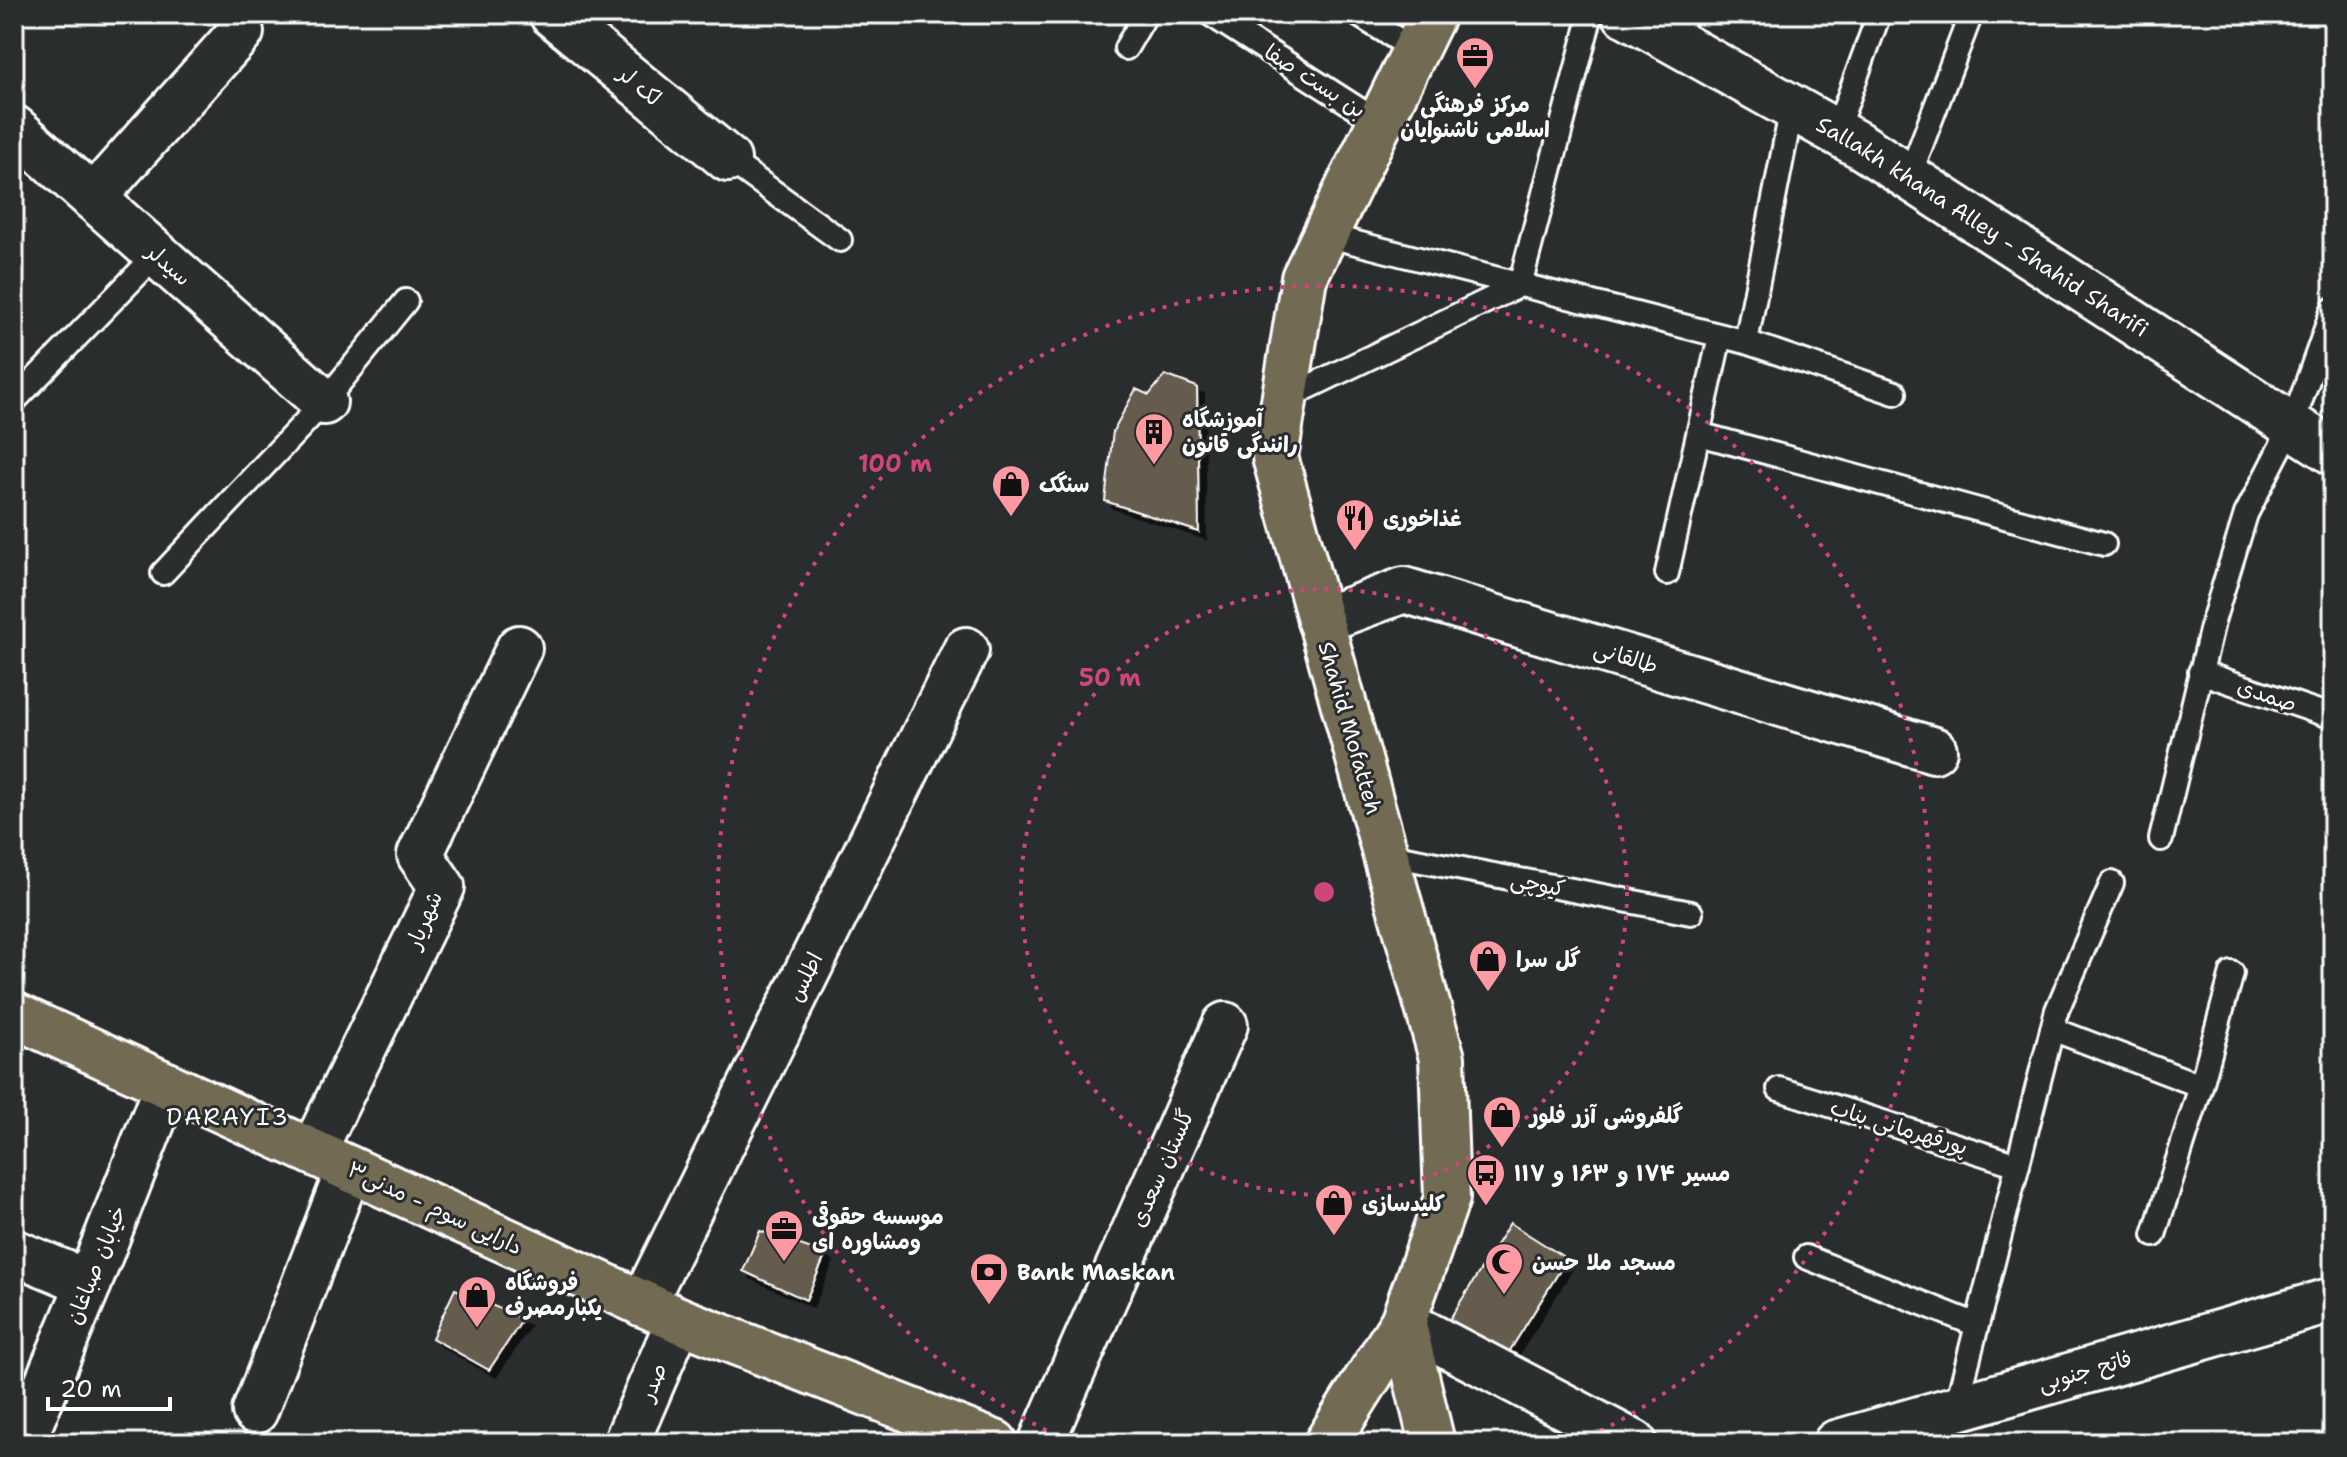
<svg xmlns="http://www.w3.org/2000/svg" width="2347" height="1457" viewBox="0 0 2347 1457" font-family="'Shantell Sans','Playpen Sans Arabic',sans-serif">
<defs>
<filter id="shadow"><feDropShadow dx="7" dy="7" stdDeviation="0" flood-color="#0009"/></filter>
</defs>
<rect width="100%" height="100%" fill="#2a2d2e"/>
<filter id="ink" filterUnits="userSpaceOnUse"><feTurbulence type="fractalNoise" baseFrequency=".0125" numOctaves="2"/><feDisplacementMap in="SourceGraphic" scale="16" xChannelSelector="R" yChannelSelector="G"/><feConvolveMatrix kernelMatrix="1 2 1 2 8 2 1 2 1" color-interpolation-filters="sRGB"/></filter>
<g filter="url(#ink)">
<path fill="#665b4d" stroke="#fff" stroke-width="2" filter="url(#shadow)" d="M1165 375 1197 387 1199 532 1105 501 1113 431 1136 389 1149 395Z
M1510 1223 1567 1259 1499 1368 1441 1333Z
M760 1231 826 1254 806 1300 743 1271Z
M455 1289 523 1319 489 1370 432 1338Z"/>
<g fill="none" stroke-linecap="round" stroke-linejoin="round">
<g stroke="#fff" stroke-width="28">
<path id="lane" d="M1210 14 1380 123
M1357 14 1415 50
M1676 43 1686 14
M1126 48 1146 14
M1836 132 1879 14
M728 159 840 240
M1909 177 1971 14
M1325 235 1746 342 1792 107
M1746 342 1895 393
M1284 399 1520 285 1591 14
M14 401 157 254
M1699 434 2104 544
M163 573 324 402 406 301
M1667 573 1720 336
M2200 672 2333 717
M2161 839 2214 618 2246 514 2292 425 2333 309
M1385 854 1691 913
M2052 1029 2201 1086
M1779 1089 2018 1165
M2154 1235 2201 1086 2232 973
M1806 1257 1977 1325
M1956 1408 2057 1010 2112 883"/>
</g>
<g stroke="#fff" stroke-width="50">
<g id="street">
<path d="M552 14 728 159"/>
<path id="s1" d="M1625 14 1861 146 2333 452"/>
<path d="M14 128 324 402"/>
<path d="M93 198 241 32"/>
<path d="M1320 621 1404 590 1934 750"/>
<path d="M313 1152 442 887 420 855 519 648"/>
<path d="M14 1252 89 1283"/>
<path d="M643 1304 966 650"/>
<path d="M1403 1322 1634 1443"/>
<path d="M255 1411 349 1169"/>
<path d="M22 1443 89 1283 167 1085"/>
<path d="M626 1443 679 1320"/>
<path d="M1041 1443 1225 1025"/>
<path d="M1836 1443 2333 1300"/>
</g>
</g>
<g stroke="#fff" stroke-width="50">
<path id="primary" d="M14 1015 679 1320 995 1443
M1403 1322 1432 1443
M1327 1443 1403 1322 1447 1198 1442 1058 1275 457 1304 278 1433 14"/>
</g>
<use href="#lane" stroke="#2a2d2e" stroke-width="22"/>
<use href="#street" stroke="#2a2d2e" stroke-width="44"/>
<use href="#primary" stroke="#736b52" stroke-width="44"/>
</g>
</g>
<g fill="none" stroke="#ce467c" stroke-width="4" stroke-dasharray="4 8">
<circle cx="1324" cy="892" r="303"/>
<path d="M1068 1441A606 606 0 1 1 1580 1441"/>
</g>
<defs>
<g id="office-pin" transform="scale(2)"><path d="M0 17L-7.5 6A9.5 9.5 0 1 1 7.5 6Z" fill="#ff9aa2" stroke="#2a2d2e"/><path d="M-6-3h4V-5.5h4V-3h4V5H-6ZM-1-4.5V-3h2v-1.5ZM-6 0V1H6V0Z" fill="#111"/></g>
<g id="building-pin" transform="scale(2)"><path d="M0 17L-7.5 6A9.5 9.5 0 1 1 7.5 6Z" fill="#ff9aa2" stroke="#2a2d2e"/><path d="M-4-6H4V6H1V3H-1V6H-4ZM-2.5-4.3h1.7v1.8h-1.7ZM.8-4.3h1.7v1.8H.8ZM-2.5-1h1.7V.8h-1.7ZM.8-1h1.7V.8H.8Z" fill="#111"/></g>
<g id="shop-pin" transform="scale(2)"><path d="M0 17L-7.5 6A9.5 9.5 0 1 1 7.5 6Z" fill="#ff9aa2" stroke="#2a2d2e"/><path d="M-5-2.5h2.3a2.7 3.5 0 0 1 5.4 0H5L5.5 6h-11ZM-1.5-2.5h3a1.5 2.3 0 0 0-3 0Z" fill="#111"/></g>
<g id="restaurant-pin" transform="scale(2)"><path d="M0 17L-7.5 6A9.5 9.5 0 1 1 7.5 6Z" fill="#ff9aa2" stroke="#2a2d2e"/><path d="M-5-6h1v4h1v-4h1v4h1v-4h1v5L-1.5 .5V6h-2V.5L-5-1ZM5-6V6H3V1.5H1.5Q1.5-4 5-6Z" fill="#111"/></g>
<g id="bus-pin" transform="scale(2)"><path d="M0 17L-7.5 6A9.5 9.5 0 1 1 7.5 6Z" fill="#ff9aa2" stroke="#2a2d2e"/><path d="M-5-6H5V4H4V6H2V4H-2V6H-4V4H-5ZM-3.5-4V0h7V-4ZM-3.5 1.2v1.5H-2V1.2ZM2 1.2v1.5H3.5V1.2Z" fill="#111"/></g>
<g id="mosque-pin" transform="scale(2)"><path d="M0 17L-7.5 6A9.5 9.5 0 1 1 7.5 6Z" fill="#ff9aa2" stroke="#2a2d2e"/><path d="M3.5-4.9A6 6 0 1 0 3.5 4.9A5 5 0 1 1 3.5-4.9Z" fill="#111"/></g>
<g id="bank-pin" transform="scale(2)"><path d="M0 17L-7.5 6A9.5 9.5 0 1 1 7.5 6Z" fill="#ff9aa2" stroke="#2a2d2e"/><path d="M-6-4H6V4H-6ZM0-2.3a2.3 2.3 0 1 0 0 4.6a2.3 2.3 0 1 0 0-4.6Z" fill="#111"/></g>
</defs>
<g fill-rule="evenodd">
<use href="#office-pin" x="1475" y="56"/>
<use href="#building-pin" x="1154" y="432"/>
<use href="#shop-pin" x="1011" y="484"/>
<use href="#restaurant-pin" x="1355" y="518"/>
<use href="#shop-pin" x="1488" y="959"/>
<use href="#shop-pin" x="1502" y="1115"/>
<use href="#bus-pin" x="1486" y="1173"/>
<use href="#shop-pin" x="1334" y="1203"/>
<use href="#office-pin" x="784" y="1229"/>
<use href="#mosque-pin" x="1504" y="1262"/>
<use href="#bank-pin" x="989" y="1272"/>
<use href="#shop-pin" x="477" y="1295"/>
</g>
<g text-anchor="middle" dominant-baseline="central" stroke-width="6" stroke-linejoin="round" paint-order="stroke">
<g font-size="22" fill="#fff" stroke="#2a2d2e">
<text transform="translate(1315 81) rotate(33)">بن بست صفا</text>
<text transform="translate(640 86) rotate(40)">لک لر</text>
<text stroke="none"><textPath href="#s1" startOffset="416">Sallakh khana Alley - Shahid Sharifi</textPath></text>
<text transform="translate(169 265) rotate(41)">سیدلر</text>
<text transform="translate(1626 657) rotate(17)">طالقانی</text>
<text transform="translate(2267 695) rotate(19)">صمدی</text>
<text transform="translate(1350 728) rotate(74)">Shahid Mofatteh</text>
<text transform="translate(1538 884) rotate(11)">کیوچی</text>
<text transform="translate(424 920) rotate(-67)">شهریار</text>
<text transform="translate(805 977) rotate(-64)">اطلس</text>
<text transform="translate(1899 1127) rotate(17)">پورقهرمانی بناب</text>
<text transform="translate(1162 1168) rotate(-66)">گلستان سعدی</text>
<text transform="translate(435 1208) rotate(25)">دارایی سوم - مدنی۳</text>
<text transform="translate(96 1265) rotate(-68)">خیابان صباغان</text>
<text transform="translate(2085 1371) rotate(-16)">فاتح جنوبی</text>
<text transform="translate(653 1382) rotate(-67)">صدر</text>
</g>
<g font-size="22" font-weight="bold" fill="#fff" stroke="#2a2d2e" text-anchor="start">
<text x="1475" y="104" text-anchor="middle">مرکز فرهنگی<tspan x="1475" dy="25">اسلامی ناشنوایان</tspan></text>
<text x="1182" y="419">آموزشگاه<tspan x="1182" dy="25">رانندگی قانون</tspan></text>
<text x="1039" y="484">سنگک</text>
<text x="1383" y="518">غذاخوری</text>
<text x="1516" y="959">گل سرا</text>
<text x="1530" y="1115">گلفروشی آزر فلور</text>
<text x="1514" y="1173">مسیر ۱۷۴ و ۱۶۳ و ۱۱۷</text>
<text x="1362" y="1203">کلیدسازی</text>
<text x="812" y="1216">موسسه حقوقی<tspan x="812" dy="25">ومشاوره ای</tspan></text>
<text x="1532" y="1262">مسجد ملا حسن</text>
<text x="1017" y="1272">Bank Maskan</text>
<text x="505" y="1282">فروشگاه<tspan x="505" dy="25">یکبارمصرف</tspan></text>
</g>
<g font-size="24" letter-spacing="2" fill="#fff" stroke="#2a2d2e">
<text x="228" y="1117">DARAYI3</text>
</g>
</g>
<circle cx="1324" cy="892" r="12" fill="#ce467c" stroke="#2a2d2e" stroke-width="4"/>
<g font-size="24" text-anchor="middle" font-weight="bold" fill="#ce467c" stroke="#2a2d2e" stroke-width="6" stroke-linejoin="round" paint-order="stroke">
<text x="895" y="472">100 m</text>
<text x="1110" y="686">50 m</text>
</g>
<rect width="2347" height="1457" fill="none" stroke="#2a2d2e" stroke-width="48"/>
<rect x="24" y="24" width="2299" height="1409" fill="none" stroke="#fff" stroke-width="3" filter="url(#ink)"/>
<path d="M48 1397v12h122v-12" fill="none" stroke="#ffffff" stroke-width="4"/>
<text x="60" y="1397" font-size="24" fill="#ffffff" stroke="#2a2d2e" stroke-width="6" paint-order="stroke">20 m</text>
</svg>
